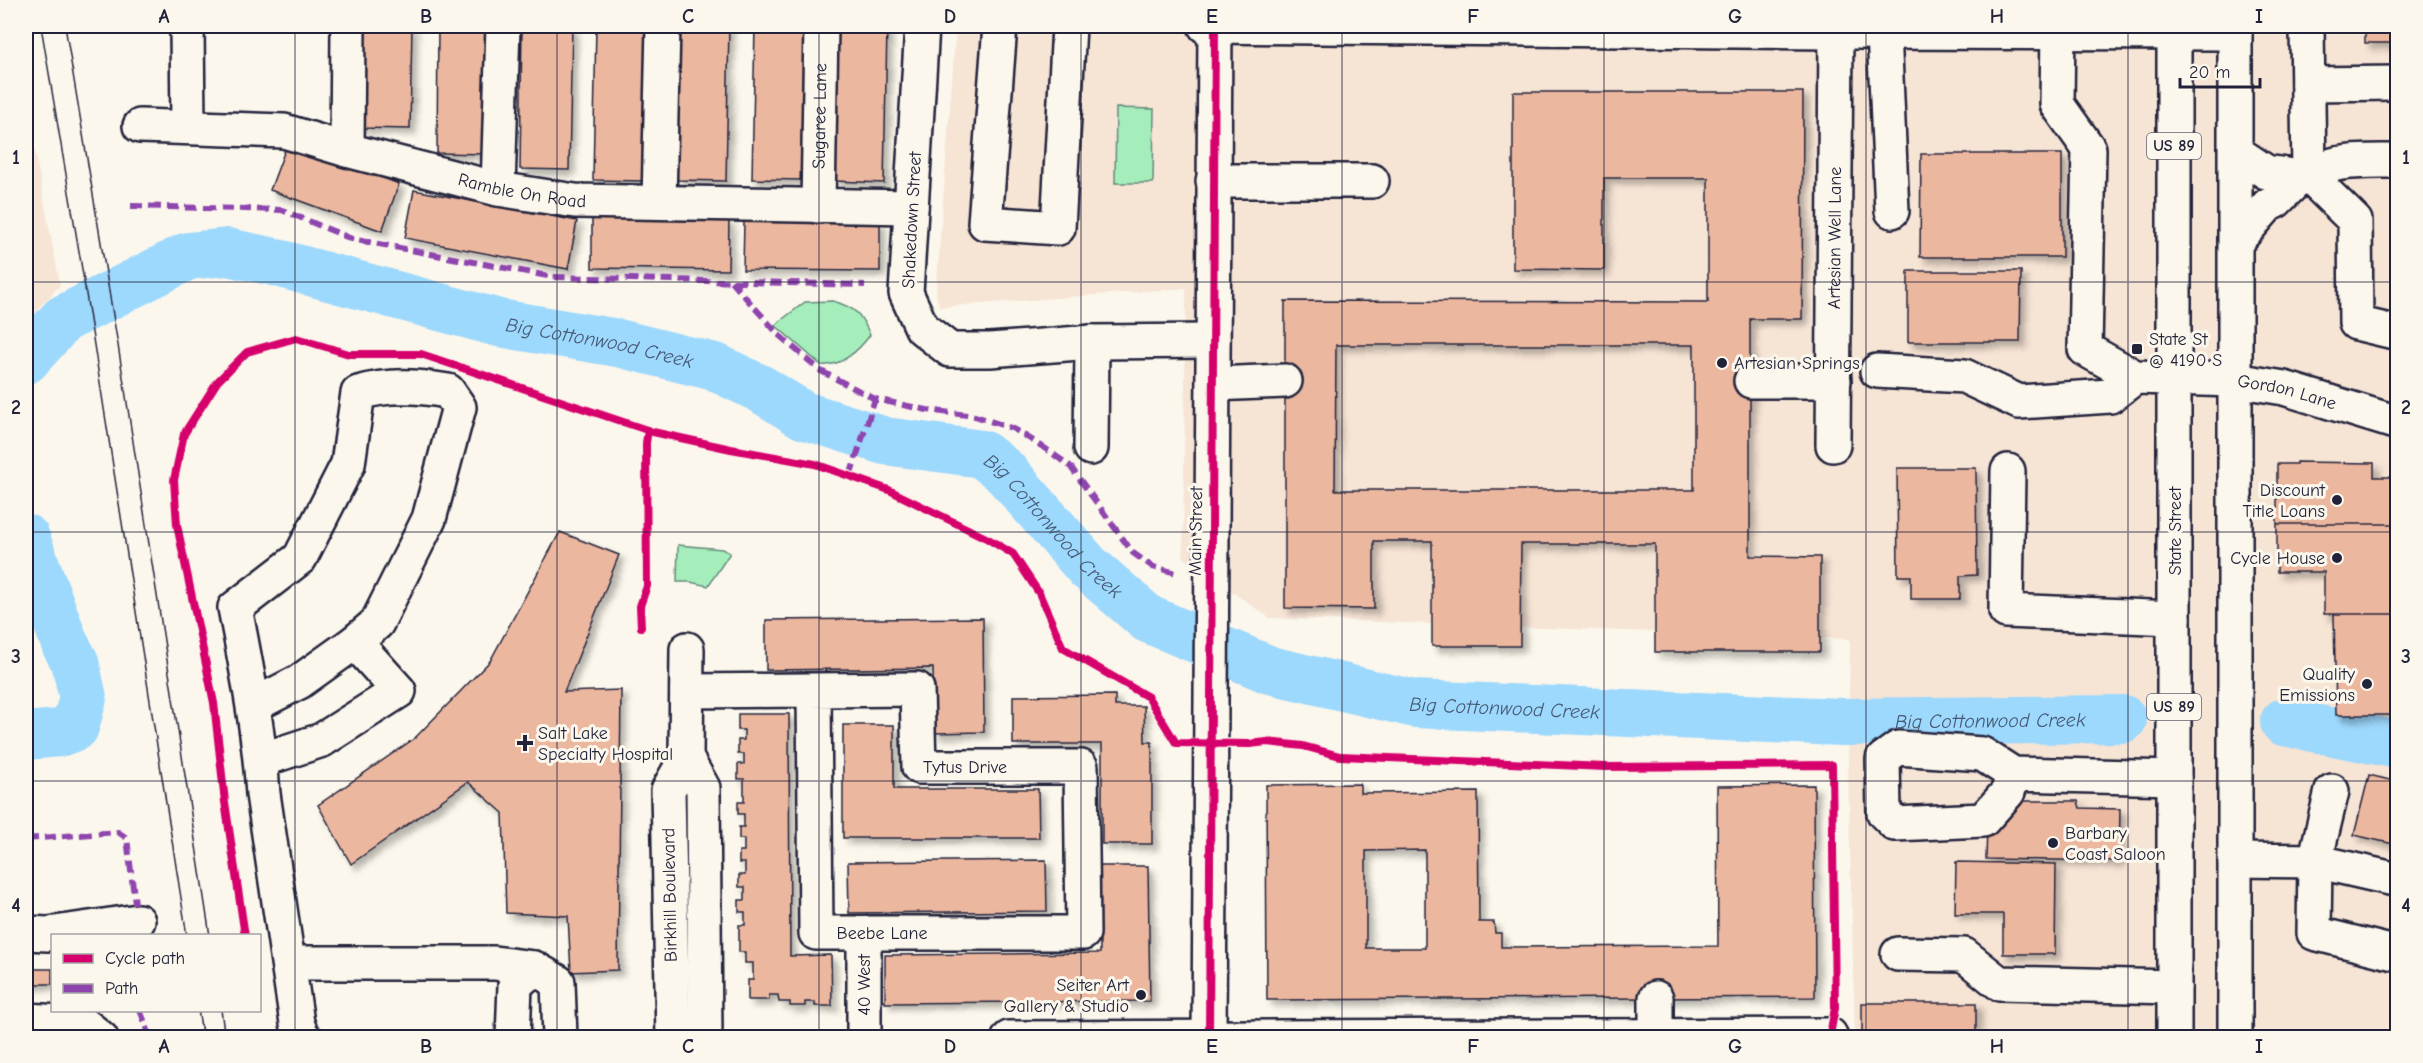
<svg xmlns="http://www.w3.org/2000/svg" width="2423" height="1063" viewBox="0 0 2423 1063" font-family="'Comic Neue',sans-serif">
<defs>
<filter id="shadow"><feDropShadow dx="5.5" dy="5.5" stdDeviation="3" flood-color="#0004"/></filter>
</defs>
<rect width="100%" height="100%" fill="#fbf7ec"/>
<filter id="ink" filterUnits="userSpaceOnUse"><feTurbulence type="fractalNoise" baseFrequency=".0167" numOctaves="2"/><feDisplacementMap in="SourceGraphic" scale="12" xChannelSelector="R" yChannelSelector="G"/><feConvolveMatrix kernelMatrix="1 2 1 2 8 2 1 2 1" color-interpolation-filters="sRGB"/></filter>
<g filter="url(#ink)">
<path fill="#f6e4d5" d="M956 26H2397V1037H1855L1848 767 1850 639 1270 618 1183 558 1186 288 940 307 936 294Z
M26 105 60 285 26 323Z"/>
<path fill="#a5eebb" stroke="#64887b" stroke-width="1.5" d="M1116 108 1154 109 1153 183H1115Z
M833 301C856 308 861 314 870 335 859 350 841 367 821 365L775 325 805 302Z
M678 545 722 549 730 553 708 586 690 582H677Z"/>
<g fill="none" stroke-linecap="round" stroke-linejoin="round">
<g stroke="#9dd8fd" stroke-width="48">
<path id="s1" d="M26 360 63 319 188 256 227 252 270 261 499 323 618 343 715 367 761 389 803 415 885 441 982 454 1004 471 1088 567 1148 619 1270 670 1415 704 1842 722 2123 719"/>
<path d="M26 538 65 644 75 662 83 698 75 727 59 733 26 736"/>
<path d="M2284 722 2398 745"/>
</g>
</g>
<path fill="#ecb79f" stroke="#22223b" stroke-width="1.5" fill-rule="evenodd" filter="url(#shadow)" d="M363 26H412L410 129 361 128Z
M438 26H487L486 154 437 153Z
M522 26H572L569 170 520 169Z
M596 26H646L643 181 593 180Z
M680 26H729L726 181 677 180Z
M755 26H804L801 180 752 179Z
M837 26H887L884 183 834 181Z
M2365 26H2398V43H2365Z
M1513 92H1803L1802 319H1750V556L1820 557V652H1655V544H1521L1520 646H1432V541H1374V609L1285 608V301L1708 302V178H1604V270L1513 269ZM1336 345H1694V490H1335Z
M288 142 399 184 382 231 270 190Z
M1921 154H2062V257H1920Z
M414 190 577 221 568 269 405 238Z
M592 218 729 220 728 270 592 268Z
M744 221 880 222V271L743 270Z
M1908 271H2021L2020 342H1908Z
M2296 462 2374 463V477H2398V524H2277V464H2296Z
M1897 468H1976L1977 575 1960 576V599H1911V576H1898Z
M2277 524H2398L2397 614H2324V572H2277Z
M560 532 619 555 564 692 621 690 618 970 571 972 568 916 506 913 503 813 468 782 351 864 318 805 415 738 490 661Z
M2334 614H2397L2398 715H2336Z
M983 618 984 732 934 733 933 668 766 670V620Z
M1115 695V706H1144L1145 742H1152V844H1102V744H1013V696Z
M738 714H789L790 956 831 955 832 1006H815V1002H805V1006H790V1002H779L778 995H769V1000H748V980H753V963H745V952H739V925H745V912H739V900H745V887H739V875H745V863H739V851H744V839H739V827H744V814H738V802H744V779H738V764H744V754H738V740H744V730H738Z
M843 725H894V789H1038L1039 838H843Z
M2369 775 2398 782V845L2354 835Z
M1360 784V793L1478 792 1479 922H1494L1495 933H1501V947L1718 946 1717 786 1814 785 1815 997 1267 1000 1266 785ZM1425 850V948H1366V851Z
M2023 801H2078L2080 808 2120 809 2119 861 1986 859 1987 827Z
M1046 860 1047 911 849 913 848 862Z
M1956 862 2056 864 2055 954H2003V914H1955Z
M1099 866H1148L1150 1001 885 1003V955L1100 953Z
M26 969H52V984H26Z
M1862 1003H1976V1038H1862Z"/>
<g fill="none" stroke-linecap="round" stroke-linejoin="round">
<g stroke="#22223b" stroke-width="38">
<g id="minor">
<path d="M187 26 188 126"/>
<path d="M922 26 906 293 922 328 950 350H990L1092 342 1213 341"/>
<path d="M1000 26 985 223 1058 228 1069 26"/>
<path d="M1205 26 1836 32 2235 33"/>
<path id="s2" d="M2058 26 2057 104 2089 149 2085 349 2135 377 2235 380 2284 388 2398 423"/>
<path d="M2307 26 2309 176 2355 221 2356 323 2398 333"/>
<path d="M1884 32 1892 211"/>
<path d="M2308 84 2398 83"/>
<path id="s3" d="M140 126 284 131 347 150 498 189 575 201 911 207"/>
<path d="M347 150 348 26"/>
<path d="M2236 152 2266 172 2300 177 2276 201 2268 205 2236 242"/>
<path d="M2300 177C2314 175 2323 167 2336 164 2356 160 2377 161 2398 161"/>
<path d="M1213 181H1372"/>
<path d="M498 189 503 26"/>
<path d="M659 202 663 26"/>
<path id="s4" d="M818 206 821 26"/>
<path d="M1877 371 1964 376 2019 402 2110 396 2135 377"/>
<path d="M1751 381H1834"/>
<path d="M1214 384 1285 381"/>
<path id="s5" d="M1833 445 1836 32"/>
<path d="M1091 448 1092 342"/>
<path d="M2008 471 2006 611 2174 618"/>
<path id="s6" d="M687 691 917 689 919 767H1081L1083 933H816L814 690"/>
<path d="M254 705 299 682 355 642 377 623 429 519 459 407 448 391C417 386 389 384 358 393L348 464 300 558 235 608C247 670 259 731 263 794L297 1023 302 1036 305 1038"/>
<path d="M686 758 703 788 705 1038"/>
<path d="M261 760 322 740 399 691 355 642"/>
<path d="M2013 774 2008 792 1983 820 1895 824 1884 813 1883 759 1898 748 1982 754 2013 774 2174 778"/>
<path d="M2332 791 2315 861 2314 933 2398 954"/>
<path d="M2235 860 2315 861 2398 880"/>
<path d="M26 933 48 934 138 921"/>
<path d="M864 933V1038"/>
<path d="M1898 954 1964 955 1999 983 2174 987"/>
<path d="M289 963H494L534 968"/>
<path d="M26 1020 77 1023 85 1025 101 1038"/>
<path d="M1656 1035V998"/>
<path d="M513 1038 515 985 534 968 558 982 560 1038"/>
<path d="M673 1038 668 790 686 758 687 649"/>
<path d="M1009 1038 1830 1035"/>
<path d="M1209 1038 1215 26"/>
</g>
</g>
<g stroke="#22223b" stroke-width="38">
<path id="major" d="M2174 26V1038
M2235 1038V26"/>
</g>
<use href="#minor" stroke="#fbf7ec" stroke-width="33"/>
<use href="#major" stroke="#fbf7ec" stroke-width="33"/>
<path stroke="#22223b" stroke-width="1.5" d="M41 26 83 275 187 936
M65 26 118 345 210 936
M198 1010 203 1038
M221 1010 225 1038"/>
<path stroke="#8e44ad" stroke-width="6" stroke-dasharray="12 6" stroke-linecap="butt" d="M131 206 282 210 352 239 553 277 865 285
M731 281 780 336 821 371 875 399 927 410 975 416 1014 429 1043 447 1070 466 1133 553 1153 567 1177 573
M850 476 875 399
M26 839 118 832 127 838 135 904
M140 1010 151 1038"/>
<g stroke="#fbf7ec" stroke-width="11">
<path id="cycleway" d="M641 627 640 606 647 586 646 443 648 430
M245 936 225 802 214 703 177 525 174 480 184 434 217 382 247 352 296 338 349 354H421L653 432 731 449 815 464 889 490 988 539 1013 554 1039 593 1063 648 1148 697 1176 743 1250 744 1267 742 1303 746 1340 756 1606 767 1832 765 1835 1008 1830 1035
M1209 1038 1215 26"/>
</g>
<use href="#cycleway" stroke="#d6006c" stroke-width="8"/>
</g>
</g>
<path fill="none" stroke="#22223b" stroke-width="1.5" stroke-opacity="0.55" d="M295 26V1038M557 26V1038M819 26V1038M1081 26V1038M1342 26V1038M1604 26V1038M1866 26V1038M2128 26V1038M26 282H2398M26 532H2398M26 781H2398"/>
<g fill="#22223b" stroke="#fbf7ec" stroke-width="2">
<rect x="2131" y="343" width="12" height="12" rx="3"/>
<circle cx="1722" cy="363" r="6"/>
<circle cx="2337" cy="500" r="6"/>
<circle cx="2337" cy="558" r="6"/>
<circle cx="2367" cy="684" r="6"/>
<path d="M522 734h6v6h6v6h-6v6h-6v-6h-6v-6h6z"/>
<circle cx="2053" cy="843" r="6"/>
<circle cx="1141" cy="995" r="6"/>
</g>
<g text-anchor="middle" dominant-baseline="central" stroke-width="6" stroke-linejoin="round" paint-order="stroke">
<g fill="#fbf7ec" stroke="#636270" stroke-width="1.5">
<rect x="2147" y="133" width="54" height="26" rx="4.5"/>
<rect x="2147" y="694" width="54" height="26" rx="4.5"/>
</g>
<g font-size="16" font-weight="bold" fill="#22223b">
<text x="2174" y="146">US 89</text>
<text x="2174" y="707">US 89</text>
</g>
<g font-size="18" fill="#22223b" stroke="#fbf7ec">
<text stroke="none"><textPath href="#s4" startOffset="90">Sugaree Lane</textPath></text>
<text stroke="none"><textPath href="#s3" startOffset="390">Ramble On Road</textPath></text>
<text transform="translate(912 220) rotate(-87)">Shakedown Street</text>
<text stroke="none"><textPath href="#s5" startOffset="207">Artesian Well Lane</textPath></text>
<text stroke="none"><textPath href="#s2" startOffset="544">Gordon Lane</textPath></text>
<text transform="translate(1196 531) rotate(-89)">Main Street</text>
<text transform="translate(2175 531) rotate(-90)">State Street</text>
<text stroke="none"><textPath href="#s6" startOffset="354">Tytus Drive</textPath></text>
<text transform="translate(670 895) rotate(-91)">Birkhill Boulevard</text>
<text x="882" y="933">Beebe Lane</text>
<text transform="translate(864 985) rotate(-90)">40 West</text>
</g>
<g font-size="18" fill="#22223b" stroke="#fbf7ec" text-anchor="start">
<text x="2149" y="339">State St<tspan x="2149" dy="21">@ 4190 S</tspan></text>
<text x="1734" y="363">Artesian Springs</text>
<text x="2325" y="490" text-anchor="end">Discount<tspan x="2325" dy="21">Title Loans</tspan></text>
<text x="2325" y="558" text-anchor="end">Cycle House</text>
<text x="2355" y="674" text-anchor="end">Quality<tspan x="2355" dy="21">Emissions</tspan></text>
<text x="538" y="733">Salt Lake<tspan x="538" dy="21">Specialty Hospital</tspan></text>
<text x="2065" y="833">Barbary<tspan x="2065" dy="21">Coast Saloon</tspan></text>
<text x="1129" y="985" text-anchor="end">Seiter Art<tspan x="1129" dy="21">Gallery &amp; Studio</tspan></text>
</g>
<g font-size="20" font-style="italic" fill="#475975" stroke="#fbf7ec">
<text stroke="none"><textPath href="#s1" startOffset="618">Big Cottonwood Creek</textPath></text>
<text stroke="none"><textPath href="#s1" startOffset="1122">Big Cottonwood Creek</textPath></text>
<text stroke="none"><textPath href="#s1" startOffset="1626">Big Cottonwood Creek</textPath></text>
<text stroke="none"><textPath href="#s1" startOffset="2112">Big Cottonwood Creek</textPath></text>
</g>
</g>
<rect width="2423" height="1063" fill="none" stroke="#fbf7ec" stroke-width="66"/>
<rect x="51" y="934" width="210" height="78" fill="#fbf7ec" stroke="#a4a2a5" stroke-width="1.5"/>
<rect x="63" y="954" width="30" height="9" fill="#d6006c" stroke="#a4a2a5" stroke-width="1.5"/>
<text x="105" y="964" font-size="18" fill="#22223b">Cycle path</text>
<rect x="63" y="984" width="30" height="9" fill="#8e44ad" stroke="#a4a2a5" stroke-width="1.5"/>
<text x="105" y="994" font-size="18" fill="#22223b">Path</text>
<path d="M2180 78v9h80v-9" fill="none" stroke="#22223b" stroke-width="3"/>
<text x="2189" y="78" font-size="18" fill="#22223b" stroke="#fbf7ec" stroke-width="4.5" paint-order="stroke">20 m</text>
<rect x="33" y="33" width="2357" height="997" fill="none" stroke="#22223b" stroke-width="2"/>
<g font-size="20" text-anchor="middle" font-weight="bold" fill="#22223b">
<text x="164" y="23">A</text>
<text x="426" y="23">B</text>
<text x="688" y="23">C</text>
<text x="950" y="23">D</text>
<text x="1212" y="23">E</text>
<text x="1473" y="23">F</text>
<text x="1735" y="23">G</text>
<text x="1997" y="23">H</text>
<text x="2259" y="23">I</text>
<text x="16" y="164">1</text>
<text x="2406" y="164">1</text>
<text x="16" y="414">2</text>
<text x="2406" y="414">2</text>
<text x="16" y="663">3</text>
<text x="2406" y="663">3</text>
<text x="16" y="912">4</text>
<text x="2406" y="912">4</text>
<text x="164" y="1053">A</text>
<text x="426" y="1053">B</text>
<text x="688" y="1053">C</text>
<text x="950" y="1053">D</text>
<text x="1212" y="1053">E</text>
<text x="1473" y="1053">F</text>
<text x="1735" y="1053">G</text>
<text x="1997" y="1053">H</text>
<text x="2259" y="1053">I</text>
</g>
</svg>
